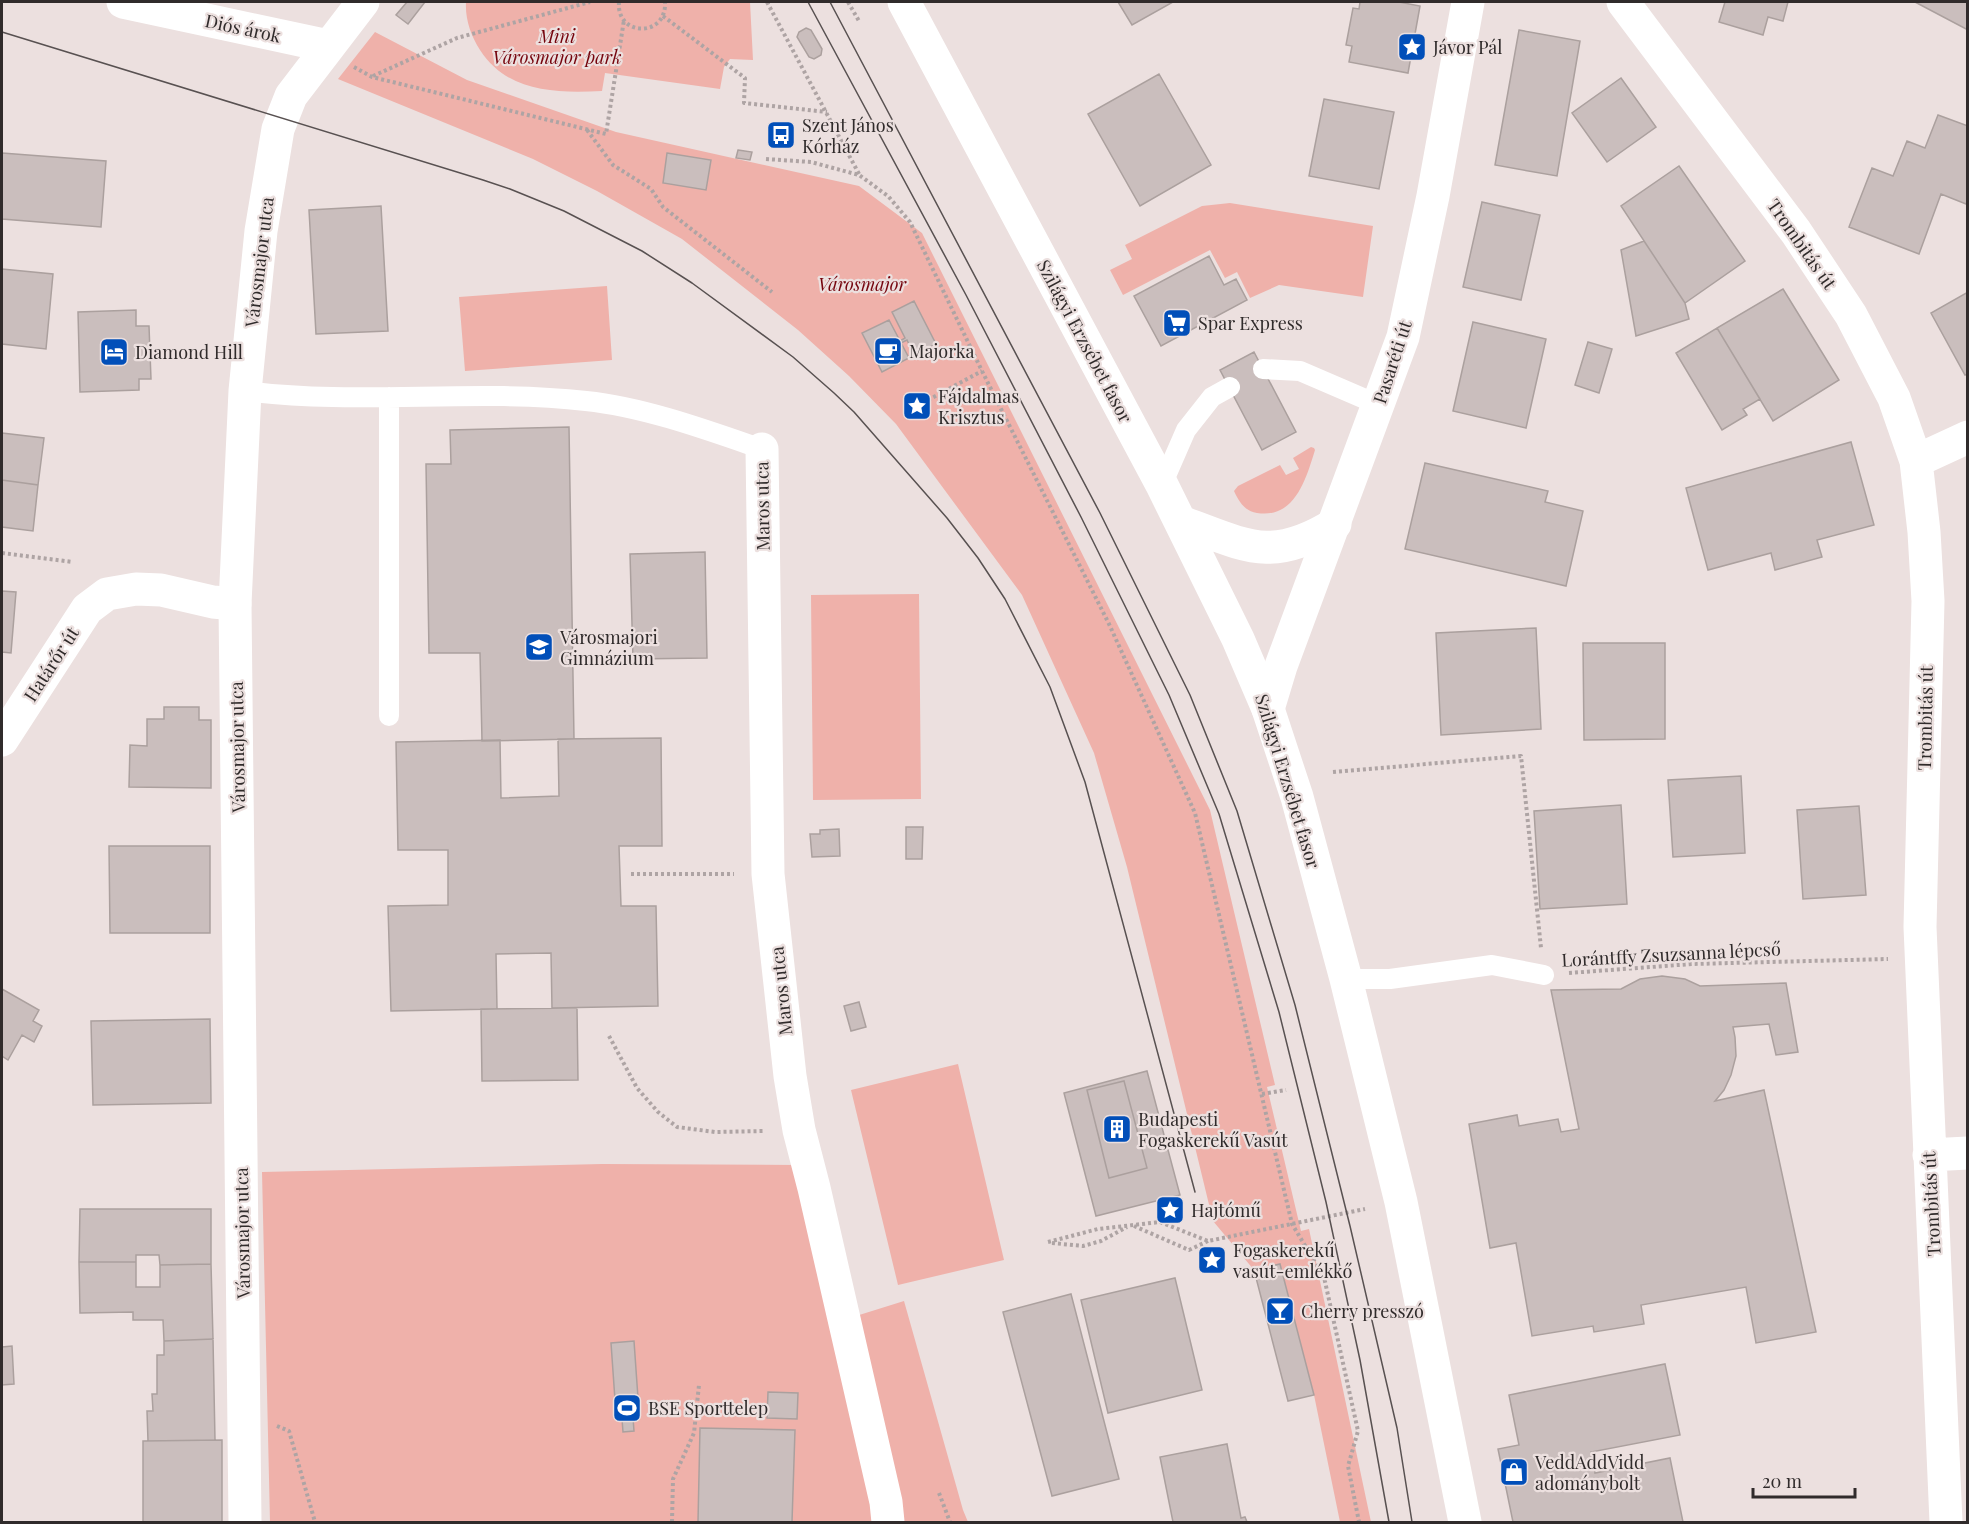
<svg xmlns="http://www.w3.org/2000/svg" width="1969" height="1524" viewBox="0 0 1969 1524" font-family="'Playfair Display',serif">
<rect width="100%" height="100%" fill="#ece0df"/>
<path fill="#efb1aa" d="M466 2H750L753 60 730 59 724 67 720 89 605 73 602 91C556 93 508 93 480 50 471 36 465 19 466 2Z
M375 32 467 80 616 132 859 186 922 233 1210 810 1275 1085 1267 1087 1301 1231 1309 1229 1371 1522H1340L1314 1395 1280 1264 1254 1270 1213 1221 1127 867 1094 753 1022 595 896 424 849 376 798 330 682 239 597 191 533 159 338 79Z
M1230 203 1373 226 1363 297 1279 285 1250 298 1237 272 1225 278 1210 250 1123 295 1110 270 1132 259 1125 245 1202 206Z
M607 286 612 360 465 371 459 297Z
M1311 447 1314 448 1315 450C1306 479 1295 519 1257 513 1245 511 1239 502 1234 491L1238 486 1280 465 1286 475 1299 469 1293 458Z
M919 594 921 799 813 800 811 595Z
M958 1064 1004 1260 898 1285 851 1090Z
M602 1164 798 1165 856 1316 904 1301 963 1510 968 1522H270L262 1172Z"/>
<path fill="#cabebd" stroke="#aba09e" stroke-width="1.5" d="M407 2H425L408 24 396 15Z
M1118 2H1173L1132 25Z
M1360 2H1399L1420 6 1408 73 1349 62 1352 46 1346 45 1353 8 1359 9Z
M1725 2H1788L1783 21 1768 17 1763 35 1719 22Z
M1915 2H1968V30Z
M806 28 811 30 822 49 821 55 814 59 809 57 797 37 799 32Z
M1519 30 1580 41 1557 176 1495 165Z
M1159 74 1211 165 1140 206 1088 114Z
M1621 78 1656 127 1607 162 1572 113Z
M1324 99 1394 112 1379 189 1309 176Z
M1938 115 1968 126V199L1966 204 1941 194 1919 254 1849 227 1872 168 1893 176 1907 141 1925 148Z
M738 150 752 152 750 160 736 158Z
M2 153 106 161 101 227 2 219Z
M667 153 711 160 706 190 663 183Z
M1679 166 1745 261 1685 303 1621 206Z
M1482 202 1540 215 1521 300 1463 287Z
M381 206 388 331 316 334 309 210Z
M1644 241 1685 303 1689 319 1636 336 1621 250Z
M1209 256 1224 285 1236 279 1247 300 1161 346 1134 296Z
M2 269 53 274 46 349 2 344Z
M1783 289 1839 380 1773 421 1717 328Z
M1968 292V374L1965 375 1931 313Z
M914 301 936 344 914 355 907 340 901 343 900 341 905 338 892 312Z
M136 310V326H149L151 379H139V390L80 392 78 312Z
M889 320 909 358 882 372 862 333Z
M1473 322 1546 339 1526 428 1453 411Z
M1717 328 1760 399 1743 409 1747 415 1722 430 1676 353Z
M1588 342 1612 349 1599 393 1575 385Z
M1254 352 1296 432 1262 450 1220 370Z
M569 427 574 739 482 741 480 653H429L426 464H451L450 430Z
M2 433 44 438 38 485 2 480Z
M1851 442 1874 525 1817 540 1822 557 1775 570 1771 553 1708 570 1686 488Z
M1425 463 1548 491 1545 502 1583 511 1566 586 1405 549Z
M2 480 38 485 33 531 2 527Z
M705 552 707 658 633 659 630 554Z
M2 591 16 592 11 653 2 652Z
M1536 628 1541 729 1441 735 1436 633Z
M1583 643H1665V739L1584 740Z
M164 707H199V720H211V788L129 787 130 745 147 746V719H164Z
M661 738 662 846H619L621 906H656L658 1006 552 1008 551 953 496 954 497 1009 391 1011 388 906 448 905V850H398L396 742 500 740 501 798 559 796 558 739Z
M1741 776 1745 853 1673 857 1668 780Z
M1621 805 1627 904 1540 909 1534 811Z
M1859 806 1866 895 1803 899 1797 810Z
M906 827H923L922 859H906Z
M839 829 840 856 812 857 810 834H820V830Z
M109 846H210V933H110Z
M1662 976 1685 979 1700 986 1786 983 1798 1052 1776 1055 1769 1024 1733 1027 1735 1037 1736 1056 1731 1075 1724 1090 1715 1101 1764 1090 1816 1332 1756 1343 1746 1287 1641 1305 1644 1324 1594 1332 1593 1326 1532 1336 1516 1243 1490 1248 1469 1124 1517 1115 1519 1126 1558 1119 1561 1132 1579 1129 1551 990 1621 989 1640 979Z
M2 989 39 1010 33 1021 42 1026 34 1042 22 1035 8 1060 2 1056Z
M859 1002 866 1027 851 1031 844 1006Z
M577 1008 578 1080 482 1081 481 1009Z
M210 1019 211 1103 93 1105 91 1021Z
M1147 1071 1180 1195 1096 1216 1064 1093Z
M1124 1081 1147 1168 1109 1178 1087 1090Z
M80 1209H211V1264L160 1265 159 1255H136V1262H79Z
M79 1262H136V1287H160V1265L211 1264 213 1339 164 1341 163 1320H133V1312L80 1313Z
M1280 1264 1314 1395 1288 1401 1254 1270Z
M1175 1278 1202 1390 1108 1413 1081 1300Z
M1071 1294 1119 1479 1052 1496 1003 1312Z
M213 1339 215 1440 148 1441 147 1411H153L152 1394H157V1355H164V1341Z
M634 1341 638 1398 615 1400 611 1343Z
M12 1346 14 1384 2 1385V1347Z
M1665 1364 1680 1435 1591 1452 1595 1473 1670 1458 1683 1522H1513L1498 1449 1519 1445 1509 1395Z
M768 1392 798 1393 797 1419 767 1418Z
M633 1418 634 1431 623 1432 622 1419Z
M700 1428 795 1430 792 1522H698Z
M222 1440V1522H143V1441Z
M1227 1444 1241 1518 1245 1517 1247 1522H1173L1160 1457Z"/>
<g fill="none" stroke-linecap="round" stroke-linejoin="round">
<path stroke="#aea4a4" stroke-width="4" stroke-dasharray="3 3" stroke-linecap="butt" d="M619 2C616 37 667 38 665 2
M767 2 859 174
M848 2 859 21
M663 16 745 78 744 103 827 112
M354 67 372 77 606 134 624 20
M373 76 457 38 590 2
M587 130 613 165 651 189 663 207 772 292
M766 159 811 162 859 175 888 196 910 222 982 371 1109 624 1195 813 1292 1224 1324 1277 1358 1431 1348 1466 1359 1522
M928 400 982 371
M2 553 73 562
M1333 772 1521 756 1541 948
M631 874H734
M1569 973 1692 964 1888 959
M609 1036 637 1088 658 1112 677 1127 715 1132 765 1131
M1262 1094 1286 1090
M1134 1226 1189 1250 1208 1241
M1048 1242 1098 1229 1160 1222 1208 1241 1365 1209
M1052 1243 1083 1246 1101 1241 1127 1227
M277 1426 289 1431 315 1522
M939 1493 950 1522
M672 1522 673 1479 694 1433 699 1385"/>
<path stroke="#fff" stroke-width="20" d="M1263 369 1300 371 1379 405
M245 391C358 406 473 388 586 401 644 407 707 430 762 449
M389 397V716
M1162 485 1186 430 1212 397 1230 387
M1346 979H1390L1492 965 1544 975"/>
<path stroke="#fff" stroke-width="33" d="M1623 2 1796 232 1851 315 1894 398 1916 461 1924 532 1928 601 1920 927 1946 1522
M762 449 768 874 790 1076 799 1130 814 1188 886 1502 888 1522
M1916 461 1968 437
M2 740 87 609 107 594 136 589 161 590 213 602 235 604
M1929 1155 1968 1153"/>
<path stroke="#fff" stroke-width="33" d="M123 2 328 46
M1268 709 1281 666 1403 337 1433 196 1468 2
M245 1522 235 604 245 391 261 231 278 129 291 96 363 2"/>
<path stroke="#fff" stroke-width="33" d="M904 2 1162 485 1238 639 1268 709 1297 797 1346 979 1401 1202 1465 1522
M1181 522C1245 545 1271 564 1335 524"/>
<path stroke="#585151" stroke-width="1.5" d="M808 2 966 295 1081 517 1169 695 1219 814 1279 1012 1326 1202 1360 1360 1389 1522
M830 2 1100 513 1190 695 1237 811 1295 1005 1350 1226 1397 1428 1412 1522
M2 32 483 180 510 189 564 211 642 251 692 283 793 357 834 393 854 412 947 518 978 558 1005 599 1050 687 1085 782 1195 1192"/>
</g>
<defs>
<g id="sight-square" transform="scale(1.5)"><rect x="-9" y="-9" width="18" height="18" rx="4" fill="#014fb9" stroke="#ece0df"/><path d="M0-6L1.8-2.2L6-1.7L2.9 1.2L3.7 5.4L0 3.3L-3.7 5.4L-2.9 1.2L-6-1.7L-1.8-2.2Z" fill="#fff"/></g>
<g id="bus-square" transform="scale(1.5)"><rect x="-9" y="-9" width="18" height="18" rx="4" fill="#014fb9" stroke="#ece0df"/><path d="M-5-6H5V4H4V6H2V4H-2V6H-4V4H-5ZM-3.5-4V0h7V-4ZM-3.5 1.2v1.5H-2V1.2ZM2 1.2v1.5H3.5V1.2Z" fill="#fff"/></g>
<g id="supermarket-square" transform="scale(1.5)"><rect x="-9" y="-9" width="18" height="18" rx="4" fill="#014fb9" stroke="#ece0df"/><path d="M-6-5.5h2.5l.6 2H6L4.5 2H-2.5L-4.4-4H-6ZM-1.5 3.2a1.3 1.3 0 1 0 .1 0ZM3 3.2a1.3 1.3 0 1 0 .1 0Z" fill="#fff"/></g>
<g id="cafe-square" transform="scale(1.5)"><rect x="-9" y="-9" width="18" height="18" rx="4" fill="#014fb9" stroke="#ece0df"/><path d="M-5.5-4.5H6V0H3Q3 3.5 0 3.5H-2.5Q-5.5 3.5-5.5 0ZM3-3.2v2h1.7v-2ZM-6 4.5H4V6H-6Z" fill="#fff"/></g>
<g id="hotel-square" transform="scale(1.5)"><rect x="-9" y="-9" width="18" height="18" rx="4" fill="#014fb9" stroke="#ece0df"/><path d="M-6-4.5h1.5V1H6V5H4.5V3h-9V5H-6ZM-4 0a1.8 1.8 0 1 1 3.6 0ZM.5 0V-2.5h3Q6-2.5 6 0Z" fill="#fff"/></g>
<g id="school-square" transform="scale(1.5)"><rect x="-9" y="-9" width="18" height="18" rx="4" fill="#014fb9" stroke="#ece0df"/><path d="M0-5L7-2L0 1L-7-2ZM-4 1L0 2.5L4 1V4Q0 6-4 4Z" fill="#fff"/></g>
<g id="building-square" transform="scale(1.5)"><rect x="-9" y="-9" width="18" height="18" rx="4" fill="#014fb9" stroke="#ece0df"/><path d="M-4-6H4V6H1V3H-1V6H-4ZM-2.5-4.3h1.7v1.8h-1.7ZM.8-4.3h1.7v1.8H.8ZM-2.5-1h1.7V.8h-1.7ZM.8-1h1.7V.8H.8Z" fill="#fff"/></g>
<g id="bar-square" transform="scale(1.5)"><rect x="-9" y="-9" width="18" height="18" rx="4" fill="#014fb9" stroke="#ece0df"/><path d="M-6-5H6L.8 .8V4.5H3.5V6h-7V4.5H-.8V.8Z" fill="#fff"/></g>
<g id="stadium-square" transform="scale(1.5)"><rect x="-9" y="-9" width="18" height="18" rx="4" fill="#014fb9" stroke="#ece0df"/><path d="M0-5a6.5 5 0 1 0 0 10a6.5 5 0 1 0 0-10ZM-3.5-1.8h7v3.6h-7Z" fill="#fff"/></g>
<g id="shop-square" transform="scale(1.5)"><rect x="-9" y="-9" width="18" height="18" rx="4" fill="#014fb9" stroke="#ece0df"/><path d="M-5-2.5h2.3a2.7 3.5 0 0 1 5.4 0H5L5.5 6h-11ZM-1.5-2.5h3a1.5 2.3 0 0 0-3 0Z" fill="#fff"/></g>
</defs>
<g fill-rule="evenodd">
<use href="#sight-square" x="1412" y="47"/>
<use href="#bus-square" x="781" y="135"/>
<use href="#supermarket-square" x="1177" y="323"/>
<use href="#cafe-square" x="888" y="351"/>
<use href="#hotel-square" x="114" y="352"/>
<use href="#sight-square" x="917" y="406"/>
<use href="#school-square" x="539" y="647"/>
<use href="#building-square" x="1117" y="1129"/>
<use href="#sight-square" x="1170" y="1210"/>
<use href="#sight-square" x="1212" y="1260"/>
<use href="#bar-square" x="1280" y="1311"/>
<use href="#stadium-square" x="627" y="1408"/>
<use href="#shop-square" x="1514" y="1472"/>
</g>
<g text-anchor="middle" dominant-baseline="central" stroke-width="4.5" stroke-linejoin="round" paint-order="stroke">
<g font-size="18" fill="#302b2b" stroke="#ece0df">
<text transform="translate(243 28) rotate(12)">Diós árok</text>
<text transform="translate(1802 244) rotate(55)">Trombitás út</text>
<text transform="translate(259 262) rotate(-83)">Városmajor utca</text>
<text transform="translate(1085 341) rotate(62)">Szilágyi Erzsébet fasor</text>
<text transform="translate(1392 362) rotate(-72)">Pasaréti út</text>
<text transform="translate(762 506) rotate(-91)">Maros utca</text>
<text transform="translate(51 664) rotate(-57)">Határőr út</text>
<text transform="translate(1925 718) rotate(-89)">Trombitás út</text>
<text transform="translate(237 747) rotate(-91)">Városmajor utca</text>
<text transform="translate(1288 781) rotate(73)">Szilágyi Erzsébet fasor</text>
<text transform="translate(1671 954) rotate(-3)">Lorántffy Zsuzsanna lépcső</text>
<text transform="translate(781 991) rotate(-96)">Maros utca</text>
<text transform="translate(1931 1204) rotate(-93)">Trombitás út</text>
<text transform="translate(242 1233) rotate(-91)">Városmajor utca</text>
</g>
<g font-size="18" font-style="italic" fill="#75040d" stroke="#ece0df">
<text x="557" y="36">Mini<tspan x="557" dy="21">Városmajor park</tspan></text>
<text x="862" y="284">Városmajor</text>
</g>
<g font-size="18" fill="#302b2b" stroke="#ece0df" text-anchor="start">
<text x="1433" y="47">Jávor Pál</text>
<text x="802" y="125">Szent János<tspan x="802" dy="21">Kórház</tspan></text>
<text x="1198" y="323">Spar Express</text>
<text x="909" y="351">Majorka</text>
<text x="135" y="352">Diamond Hill</text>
<text x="938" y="396">Fájdalmas<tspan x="938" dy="21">Krisztus</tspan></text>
<text x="560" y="637">Városmajori<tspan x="560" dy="21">Gimnázium</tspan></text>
<text x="1138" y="1119">Budapesti<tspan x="1138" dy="21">Fogaskerekű Vasút</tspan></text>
<text x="1191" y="1210">Hajtómű</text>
<text x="1233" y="1250">Fogaskerekű<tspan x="1233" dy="21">vasút-emlékkő</tspan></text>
<text x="1301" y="1311">Cherry presszó</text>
<text x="648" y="1408">BSE Sporttelep</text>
<text x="1535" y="1462">VeddAddVidd<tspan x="1535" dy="21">adománybolt</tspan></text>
</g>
</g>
<rect width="1969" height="1524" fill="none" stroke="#302b2b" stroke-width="6"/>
<path d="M1753 1488v9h102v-9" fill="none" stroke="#302b2b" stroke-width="3"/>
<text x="1762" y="1488" font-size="18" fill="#302b2b" stroke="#ece0df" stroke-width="4.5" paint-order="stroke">20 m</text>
</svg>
